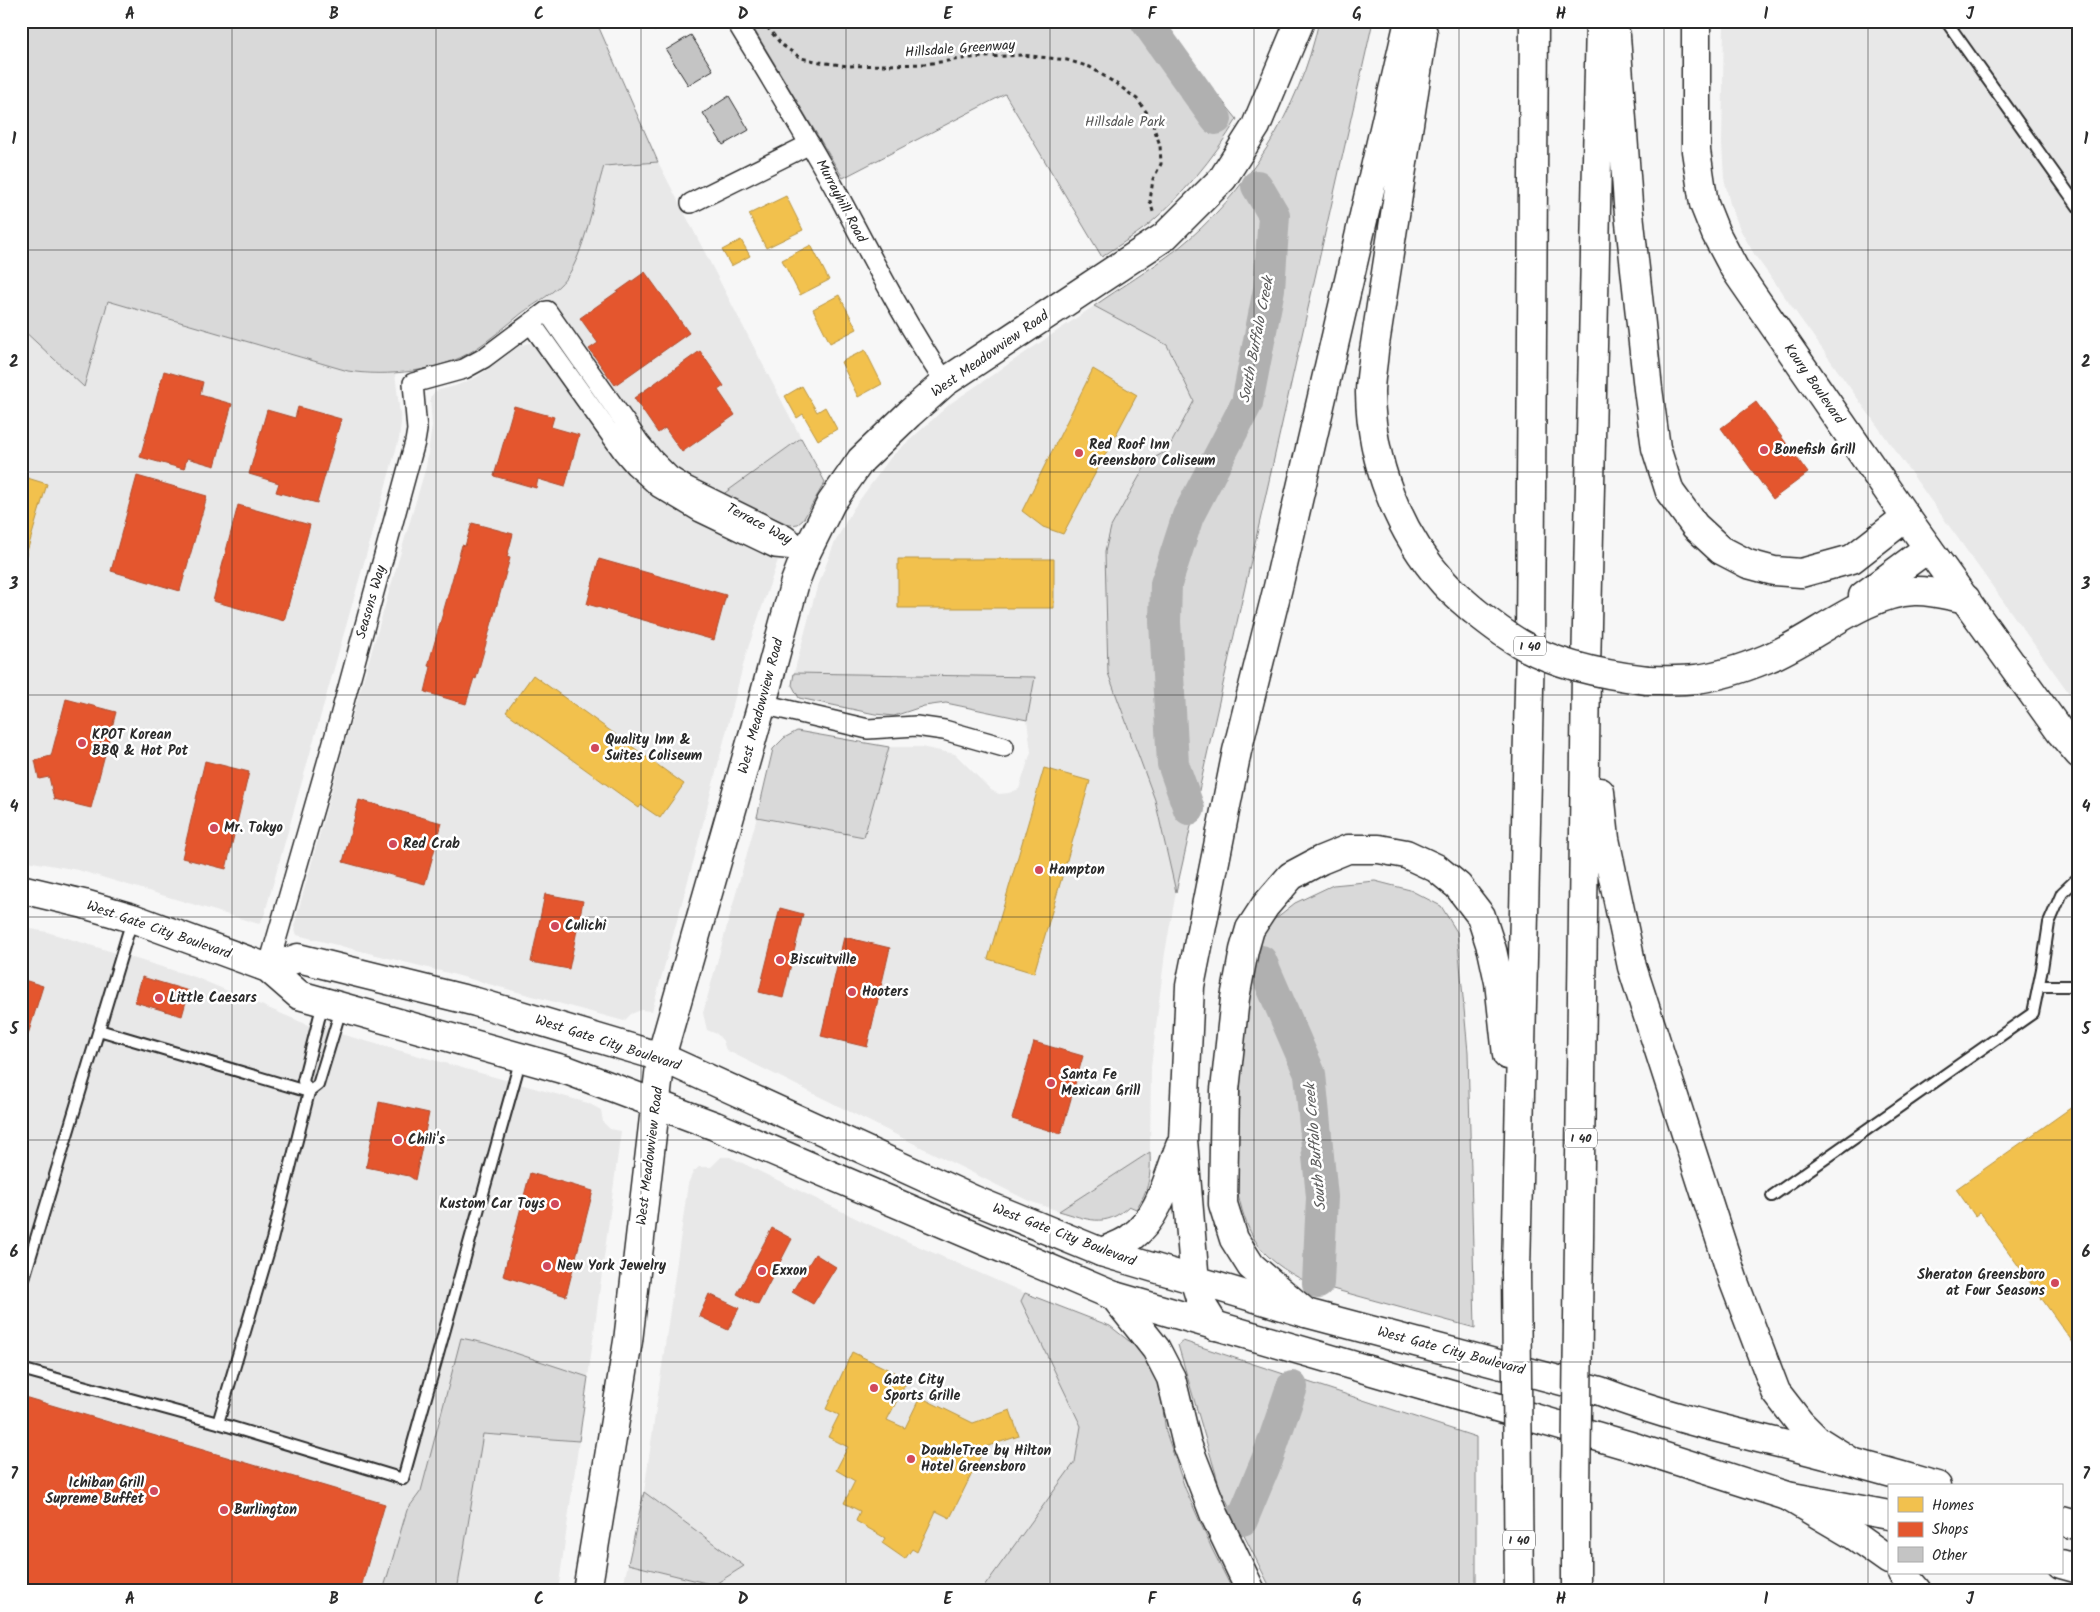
<svg xmlns="http://www.w3.org/2000/svg" width="2100" height="1612" viewBox="0 0 2100 1612" font-family="Kalam,sans-serif">
<rect width="100%" height="100%" fill="#f7f7f7"/>
<filter id="ink" filterUnits="userSpaceOnUse"><feTurbulence type="fractalNoise" baseFrequency=".02" numOctaves="2"/><feDisplacementMap in="SourceGraphic" scale="10" xChannelSelector="R" yChannelSelector="G"/><feConvolveMatrix kernelMatrix="1 2 1 2 8 2 1 2 1" color-interpolation-filters="sRGB"/></filter>
<g filter="url(#ink)">
<path fill="#e8e8e8" d="M1724 21H2079V707L1754 254 1740 229 1730 204 1724 178 1722 144Z
M658 162 801 438 722 495 678 470 646 440 544 297 566 278 577 256 604 165Z
M108 301 348 371 369 374 395 373 401 423 399 439 264 916 259 924 78 870 21 860V328L84 386Z
M1094 306 1167 345 1194 401 1167 451 1148 461 1111 527 1155 800 1176 892 1165 953 1151 1067 1150 1152 1059 1211 1029 1201 726 1050 723 1041 717 1034 707 1030 703 1013 757 817 864 837 889 747H921L955 754 991 790 999 794 1009 793 1019 789 1031 752 1027 720 1035 677 794 673 815 594 834 544 853 509 891 457 951 403Z
M529 343 536 344 622 464 637 481 664 502 705 526 778 560 746 654 694 859 652 1011 641 1010 631 1014 624 1021 452 974 297 935 294 926 353 714 426 467 432 426 430 398 435 391 455 386 477 377 521 345Z
M21 927 47 932 195 977 308 1025 588 1103 601 1110 603 1122 610 1129 621 1131 588 1377 485 1343 421 1491 407 1510 383 1591H21Z
M721 1157H730L870 1225 1025 1293 1021 1301 1081 1426 1075 1462 981 1591H622L628 1564 714 1585 744 1566 644 1492 688 1184 693 1172 699 1167H711Z
M483 1433 579 1441 558 1591H457Z"/>
<path fill="#d9d9d9" stroke="#828282" d="M21 21H596L658 162 604 166C595 195 584 254 567 277 556 292 536 303 522 313 506 326 491 339 474 350 441 372 386 377 348 371L108 301 84 387 21 328Z
M749 21H1158L1237 119C1213 159 1182 196 1147 226 1133 237 1117 246 1102 257L1005 94 843 178Z
M1319 21H1373L1176 892 1155 800 1108 673 1105 552 1111 527 1148 461 1167 451 1194 401 1167 345 1094 306C1121 287 1150 270 1176 250 1247 193 1300 110 1319 21Z
M801 438 825 482 803 520 798 524 790 525 722 495Z
M794 673 1035 677 1027 720 946 703 924 706 894 716 875 714 799 698 792 685Z
M797 731 889 747 864 837 757 817 773 749 784 738Z
M1375 881 1410 890 1441 906 1457 932 1468 1052 1475 1328 1307 1282C1259 1258 1246 1236 1236 1184L1243 1028 1262 929 1295 903 1333 885Z
M1150 1152C1151 1177 1149 1189 1136 1209L1129 1206C1105 1229 1087 1219 1059 1211Z
M1025 1293 1110 1326 1129 1341 1138 1343 1163 1389 1162 1403 1166 1432 1185 1488 1212 1549 1233 1591H981L1075 1462 1081 1426 1021 1301Z
M461 1338 485 1343 588 1377 579 1441 483 1434 457 1591H383L407 1510 421 1491Z
M1183 1341 1476 1437V1591H1272L1220 1488 1178 1345Z
M644 1492 744 1566 714 1585 628 1564Z"/>
<path fill="#f2c14e" stroke="#b69444" d="M786 196 803 230 766 248 749 214Z
M741 240 750 256 731 266 722 250Z
M811 245 829 280 800 295 782 260Z
M839 295 857 329 830 343 813 309Z
M865 350 882 384 858 397 841 362Z
M1093 369 1137 395 1063 534 1043 527 1022 511Z
M802 386 817 412 825 407 837 429 818 440 803 414 797 418 785 396Z
M21 476 47 484 21 572Z
M898 559H1054V608H898Z
M533 675 684 784 660 818 641 805 639 808 506 712Z
M1044 768 1090 781 1034 973 988 959Z
M2079 1036V1054L2070 1042Z
M2079 1085V1099L2072 1090Z
M2079 1102V1351L1980 1212 1975 1216 1956 1189Z
M852 1352 908 1379 887 1420 905 1428 920 1397 973 1423 1010 1410 1019 1436 985 1447 950 1518 936 1511 917 1552 912 1549 905 1559 882 1543 885 1538 856 1521 860 1511 844 1503 855 1481 836 1470 848 1447 828 1437 839 1415 826 1409Z"/>
<path fill="#e4572e" stroke="#ac4a2d" d="M645 272 689 333 615 385 589 349 598 343 580 318Z
M700 351 724 386 718 390 735 415 682 452 665 428 658 433 634 398Z
M164 371 203 382 200 395 232 404 215 466 187 458 184 469 140 457Z
M1756 402 1808 473 1773 499 1721 428Z
M514 406 554 417 551 427 579 435 565 487 538 479 536 488 494 476Z
M298 407 341 419 317 503 276 492 279 483 249 474 267 410 295 418Z
M137 476 207 496 180 591 111 571Z
M238 505 310 525 284 621 213 601Z
M472 523 513 534 507 557 510 558 476 679 474 678 466 704 425 692 431 667 428 666 462 545 465 546Z
M599 559 726 595 714 640 587 604Z
M66 699 116 712 91 808 54 799 49 777 39 779 35 760 51 756Z
M205 761 249 772 226 869 182 858Z
M359 800 442 823 425 884 343 862Z
M545 894 583 901 569 969 531 962Z
M780 908 803 914 783 998 759 992Z
M844 937 890 948 867 1047 821 1036Z
M142 977 189 991 182 1016 135 1002Z
M21 979 43 986 21 1057Z
M1034 1042 1083 1056 1061 1134 1012 1119Z
M379 1102 429 1113 415 1180 409 1176 366 1167Z
M530 1173 593 1191 566 1296 503 1276Z
M772 1228 792 1239 758 1305 737 1294Z
M815 1254 836 1267 813 1304 792 1292Z
M709 1294 739 1308 728 1330 699 1316Z
M21 1396 385 1504 360 1591H21Z"/>
<g fill="none" stroke-linecap="round" stroke-linejoin="round">
<path stroke="#b0b0b0" stroke-width="32" d="M1146 21 1216 119
M1189 809 1173 764 1165 622 1166 584 1188 516 1247 403 1269 289 1274 215 1257 186
M1261 961 1310 1074 1322 1197 1318 1283
M1242 1520 1267 1460 1292 1387"/>
</g>
<path fill="#c4c4c4" stroke="#2b2b2b" d="M649 21H673L654 31Z
M691 35 713 70 688 85 666 50Z
M729 96 749 130 723 145 703 113Z"/>
<g fill="none" stroke-linecap="round" stroke-linejoin="round">
<g stroke="#2b2b2b" stroke-width="14">
<path id="lane" d="M1946 21 2079 208
M2039 986H2079
M99 1030 309 1092
M309 1092 303 1081 323 1003
M1772 1196 2033 1013 2042 969 2049 923 2062 893 2079 877
M21 1288 132 920
M21 1369 218 1423 403 1479 521 1058
M218 1423 272 1240 309 1092 318 1085 341 1009"/>
</g>
<g stroke="#2b2b2b" stroke-width="22">
<path id="street" d="M736 21C771 79 807 137 840 198 873 260 905 323 945 382
M691 203 810 144
M531 323 623 452 635 466 658 487 700 512 775 548 806 551
M762 704 868 729 916 726 944 730 1004 747
M268 968 335 735 415 442 417 430 413 383 464 369 484 358 547 311 639 442 653 459 670 476 686 486 785 535 807 551"/>
</g>
<g stroke="#2b2b2b" stroke-width="31">
<path id="secondary" d="M1696 21V151L1704 204 1716 234 1734 268 1906 517 2061 733 2079 754
M587 1591 628 1341 661 1057 762 704 795 582 807 551 831 503 861 460 909 414 945 382 1164 237 1223 178 1256 126 1300 21"/>
</g>
<g stroke="#2b2b2b" stroke-width="31">
<path id="primary" d="M21 889 84 904 132 918 268 968 299 995 569 1071 715 1126 1114 1296 1637 1448 1787 1496 1889 1515
M268 968 298 958 476 1002 661 1057 974 1200 1101 1252 1306 1313 1600 1391C1659 1414 1721 1429 1783 1444 1834 1457 1886 1471 1937 1486
M2061 1521 2079 1526
M2061 1564 2079 1569"/>
</g>
<g stroke="#2b2b2b" stroke-width="31">
<path id="highway" d="M1423 33 1374 351C1373 365 1370 379 1370 393 1371 462 1398 532 1444 583 1453 593 1463 601 1472 609
M1616 36 1628 204 1648 389 1656 448 1670 492 1695 526 1721 550 1748 564 1774 571 1801 573 1852 559 1906 517
M1863 596 1928 548
M1647 680C1663 680 1680 681 1696 679 1720 676 1744 668 1766 659 1812 641 1863 593 1914 591 1931 590 1950 596 1966 599
M1600 792 1605 839 1632 967 1734 1282 1776 1392 1800 1423 1817 1440 1852 1462
M1101 1252C1111 1248 1124 1244 1132 1237 1160 1216 1168 1177 1180 1146
M1516 1271 1530 644 1534 21
M1114 1296 1156 1349 1171 1378 1187 1444 1215 1516 1251 1591
M1306 1313 1251 1266 1234 1239 1223 1204 1225 1090 1235 998 1244 950 1250 929 1265 906 1291 876 1321 860 1348 849H1379L1406 854 1436 868 1458 886 1481 916 1492 950 1499 982 1507 1055
M1578 1321 1586 671 1600 21
M1215 1326 1202 1305 1195 1282 1183 1140 1190 986 1237 751 1278 587 1409 21
M1518 1490 1519 1591
M1787 1496 1855 1536 1889 1560
M1902 1573 1917 1591
M1576 1591V1495"/>
</g>
<path stroke="#2b2b2b" stroke-width="3" stroke-dasharray="4 4" stroke-linecap="butt" d="M762 21 782 45 801 58 820 62 848 66 925 64 969 58 1022 55 1067 60 1090 67 1118 85 1137 99 1150 117 1160 145 1161 164 1153 179 1150 201 1154 215"/>
<use href="#lane" stroke="#fff" stroke-width="10"/>
<use href="#street" stroke="#fff" stroke-width="19"/>
<use href="#secondary" stroke="#fff" stroke-width="28"/>
<use href="#primary" stroke="#fff" stroke-width="28"/>
<use href="#highway" stroke="#fff" stroke-width="28"/>
<g stroke="#2b2b2b" stroke-width="31" stroke-linecap="butt">
<path id="highway-bridge" d="M1472 609C1487 621 1502 633 1519 643 1555 665 1606 675 1647 680
M1516 1271 1518 1490
M1576 1495 1578 1321"/>
</g>
<use href="#highway-bridge" stroke="#fff" stroke-width="28"/>
</g>
</g>
<path fill="none" stroke="#2b2b2b" stroke-width="1" stroke-opacity="0.55" d="M232 21V1591M436 21V1591M641 21V1591M846 21V1591M1050 21V1591M1254 21V1591M1459 21V1591M1664 21V1591M1868 21V1591M21 250H2079M21 472H2079M21 695H2079M21 917H2079M21 1140H2079M21 1362H2079"/>
<g fill="#d1495b" stroke="#fff" stroke-width="2">
<circle cx="1764" cy="450" r="5"/>
<circle cx="1079" cy="453" r="5"/>
<circle cx="82" cy="743" r="5"/>
<circle cx="595" cy="748" r="5"/>
<circle cx="214" cy="828" r="5"/>
<circle cx="393" cy="844" r="5"/>
<circle cx="1039" cy="870" r="5"/>
<circle cx="555" cy="926" r="5"/>
<circle cx="780" cy="960" r="5"/>
<circle cx="852" cy="992" r="5"/>
<circle cx="159" cy="998" r="5"/>
<circle cx="1051" cy="1083" r="5"/>
<circle cx="398" cy="1140" r="5"/>
<circle cx="555" cy="1204" r="5"/>
<circle cx="547" cy="1266" r="5"/>
<circle cx="762" cy="1271" r="5"/>
<circle cx="2055" cy="1283" r="5"/>
<circle cx="874" cy="1388" r="5"/>
<circle cx="911" cy="1459" r="5"/>
<circle cx="154" cy="1491" r="5"/>
<circle cx="224" cy="1510" r="5"/>
</g>
<g text-anchor="middle" dominant-baseline="central" stroke-width="5" stroke-linejoin="round" paint-order="stroke">
<g fill="#fff" stroke="#6b6b6b" stroke-width="1">
<rect x="1514" y="636.5" width="32" height="19" rx="4"/>
<rect x="1565" y="1128.5" width="32" height="19" rx="4"/>
<rect x="1503" y="1530.5" width="32" height="19" rx="4"/>
</g>
<g font-size="12" font-weight="bold" fill="#2b2b2b">
<text x="1530" y="646">I 40</text>
<text x="1581" y="1138">I 40</text>
<text x="1519" y="1540">I 40</text>
</g>
<g font-size="14" fill="#2b2b2b" stroke="#fff">
<text transform="translate(960 49) rotate(-4)">Hillsdale Greenway</text>
<text transform="translate(841 201) rotate(62)">Murrayhill Road</text>
<text transform="translate(990 354) rotate(-35)">West Meadowview Road</text>
<text transform="translate(1814 384) rotate(55)">Koury Boulevard</text>
<text transform="translate(759 524) rotate(28)">Terrace Way</text>
<text transform="translate(371 602) rotate(-74)">Seasons Way</text>
<text transform="translate(761 706) rotate(-75)">West Meadowview Road</text>
<text transform="translate(159 930) rotate(19)">West Gate City Boulevard</text>
<text transform="translate(608 1043) rotate(18)">West Gate City Boulevard</text>
<text transform="translate(650 1156) rotate(-83)">West Meadowview Road</text>
<text transform="translate(1064 1235) rotate(21)">West Gate City Boulevard</text>
<text transform="translate(1451 1351) rotate(15)">West Gate City Boulevard</text>
</g>
<g font-size="14" fill="#565656" stroke="#fff">
<text x="1125" y="122">Hillsdale Park</text>
</g>
<g font-size="14" font-weight="bold" fill="#2b2b2b" stroke="#fff" text-anchor="start">
<text x="1089" y="445">Red Roof Inn<tspan x="1089" dy="16">Greensboro Coliseum</tspan></text>
<text x="1774" y="450">Bonefish Grill</text>
<text x="92" y="735">KPOT Korean<tspan x="92" dy="16">BBQ &amp; Hot Pot</tspan></text>
<text x="605" y="740">Quality Inn &amp;<tspan x="605" dy="16">Suites Coliseum</tspan></text>
<text x="224" y="828">Mr. Tokyo</text>
<text x="403" y="844">Red Crab</text>
<text x="1049" y="870">Hampton</text>
<text x="565" y="926">Culichi</text>
<text x="790" y="960">Biscuitville</text>
<text x="862" y="992">Hooters</text>
<text x="169" y="998">Little Caesars</text>
<text x="1061" y="1075">Santa Fe<tspan x="1061" dy="16">Mexican Grill</tspan></text>
<text x="408" y="1140">Chili's</text>
<text x="545" y="1204" text-anchor="end">Kustom Car Toys</text>
<text x="557" y="1266">New York Jewelry</text>
<text x="772" y="1271">Exxon</text>
<text x="2045" y="1275" text-anchor="end">Sheraton Greensboro<tspan x="2045" dy="16">at Four Seasons</tspan></text>
<text x="884" y="1380">Gate City<tspan x="884" dy="16">Sports Grille</tspan></text>
<text x="921" y="1451">DoubleTree by Hilton<tspan x="921" dy="16">Hotel Greensboro</tspan></text>
<text x="144" y="1483" text-anchor="end">Ichiban Grill<tspan x="144" dy="16">Supreme Buffet</tspan></text>
<text x="234" y="1510">Burlington</text>
</g>
<g font-size="15" font-style="italic" fill="#5a5a5a" stroke="#fff">
<text transform="translate(1257 340) rotate(-79)">South Buffalo Creek</text>
<text transform="translate(1316 1147) rotate(-95)">South Buffalo Creek</text>
</g>
</g>
<rect width="2100" height="1612" fill="none" stroke="#fff" stroke-width="55"/>
<rect x="1888" y="1484" width="175" height="90" fill="#ffffff" stroke="#aaaaaa"/>
<rect x="1898" y="1497" width="25" height="15" fill="#f2c14e" stroke="#aaaaaa"/>
<text x="1932" y="1510" font-size="15" fill="#2b2b2b">Homes</text>
<rect x="1898" y="1522" width="25" height="15" fill="#e4572e" stroke="#aaaaaa"/>
<text x="1932" y="1534" font-size="15" fill="#2b2b2b">Shops</text>
<rect x="1898" y="1547" width="25" height="15" fill="#c4c4c4" stroke="#aaaaaa"/>
<text x="1932" y="1560" font-size="15" fill="#2b2b2b">Other</text>
<rect x="28" y="28" width="2044" height="1556" fill="none" stroke="#2b2b2b" stroke-width="2"/>
<g font-size="16" text-anchor="middle" font-weight="bold" fill="#2b2b2b">
<text x="130" y="19">A</text>
<text x="334" y="19">B</text>
<text x="539" y="19">C</text>
<text x="743" y="19">D</text>
<text x="948" y="19">E</text>
<text x="1152" y="19">F</text>
<text x="1357" y="19">G</text>
<text x="1561" y="19">H</text>
<text x="1766" y="19">I</text>
<text x="1970" y="19">J</text>
<text x="14" y="144">1</text>
<text x="2086" y="144">1</text>
<text x="14" y="367">2</text>
<text x="2086" y="367">2</text>
<text x="14" y="589">3</text>
<text x="2086" y="589">3</text>
<text x="14" y="812">4</text>
<text x="2086" y="812">4</text>
<text x="14" y="1034">5</text>
<text x="2086" y="1034">5</text>
<text x="14" y="1257">6</text>
<text x="2086" y="1257">6</text>
<text x="14" y="1479">7</text>
<text x="2086" y="1479">7</text>
<text x="130" y="1604">A</text>
<text x="334" y="1604">B</text>
<text x="539" y="1604">C</text>
<text x="743" y="1604">D</text>
<text x="948" y="1604">E</text>
<text x="1152" y="1604">F</text>
<text x="1357" y="1604">G</text>
<text x="1561" y="1604">H</text>
<text x="1766" y="1604">I</text>
<text x="1970" y="1604">J</text>
</g>
</svg>
